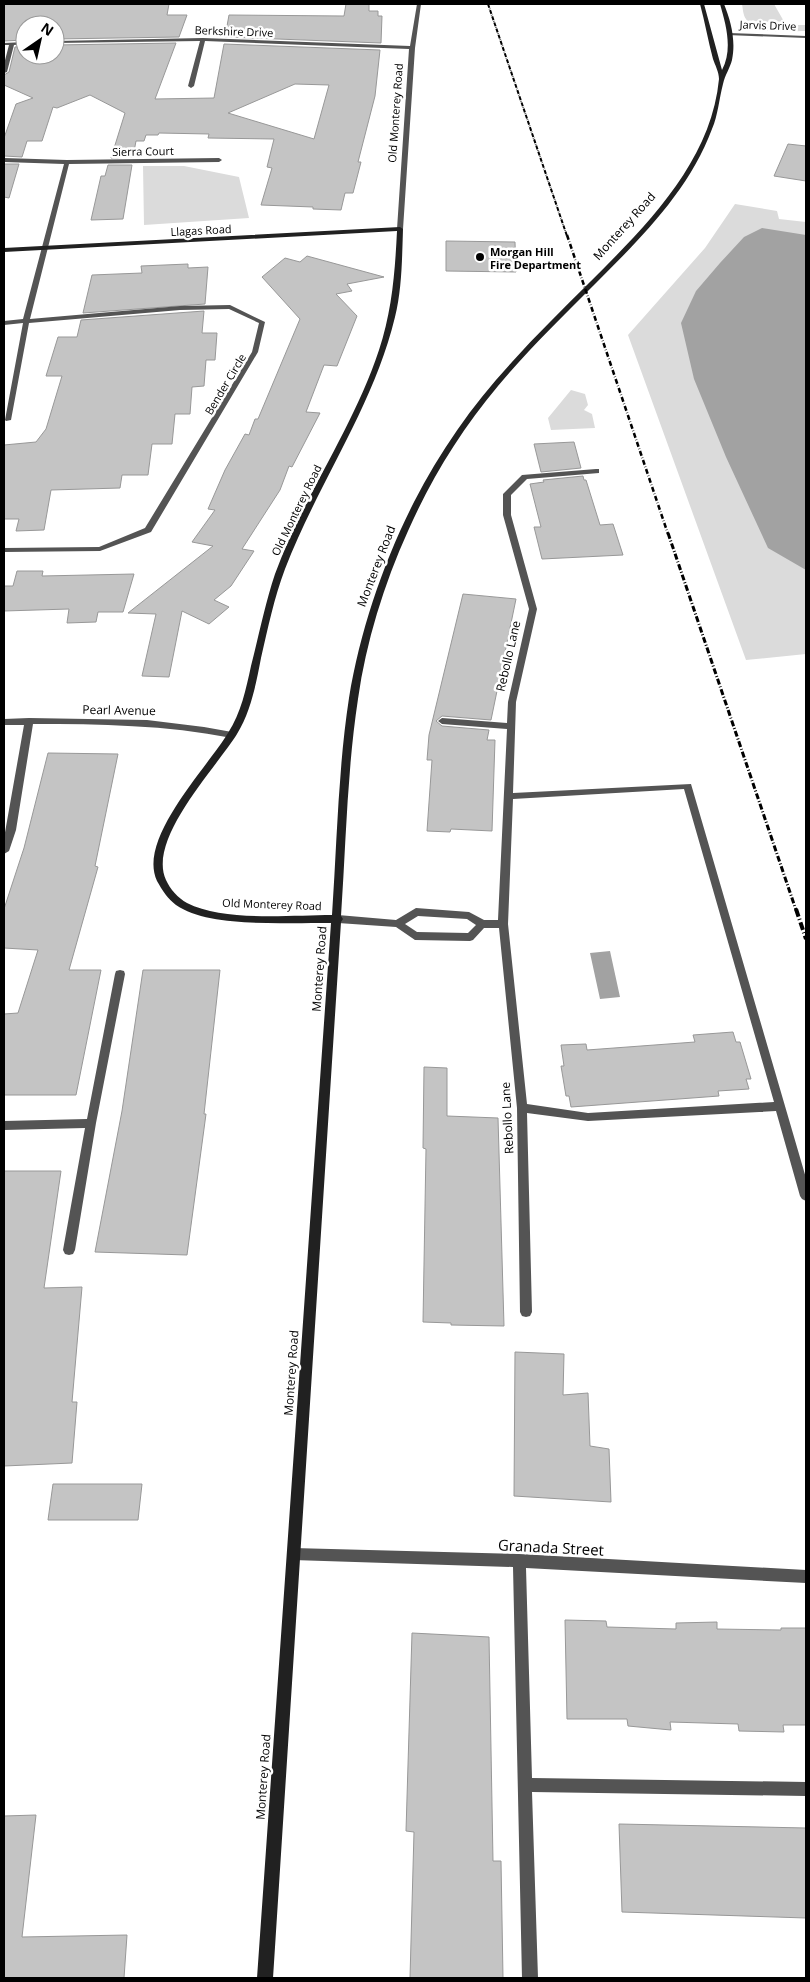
<svg xmlns="http://www.w3.org/2000/svg" width="810" height="1982" viewBox="0 0 810 1982" font-family="'Open Sans',sans-serif">
<rect width="100%" height="100%" fill="#fff"/>
<path fill="#dbdbdb" d="M742 4H774L786 25H806V31C791 31 753 35 746 19 743 15 743 9 742 4Z
M143 166H184L239 177 249 218 144 225Z
M735 204 777 211 779 219 806 222V654L746 660 628 335 705 248Z
M571 390 585 394 588 405 584 410 592 414 595 428 551 430 548 418Z"/>
<path fill="#a2a2a2" d="M762 228 806 235V570L768 548 726 457 694 379 681 323 696 291 720 263 744 237Z
M610 951 620 997 600 999 590 953Z"/>
<path fill="#c4c4c4" stroke="#989898" fill-rule="evenodd" d="M4 4H169L167 15H187L179 37 55 39V25H25V40L4 41Z
M346 4H369V11H378V16H382L381 43 225 37 229 15 344 16Z
M176 43 155 99 214 98 224 44 380 50 375 96 358 162H361L353 193H345L341 210 313 209V207L261 205 272 168 267 167 274 139 208 138 209 134 159 133 158 135H146L144 141H136L133 157 111 158 125 113 90 95 57 108 53 107 42 141H27L22 157 4 156V138L16 104 33 98 4 85V75L9 72 15 47 25 46V55H55V45ZM295 84 329 85 314 139 228 113Z
M788 144 806 146V181L774 176Z
M4 164H19L9 198 4 197Z
M108 165H132L123 219 91 220 101 176H105Z
M446 241 515 242 516 272 446 271Z
M307 256 384 277 347 284 352 291 336 294 357 316 337 366 324 365 306 412 320 413 292 467 289 466 280 490 242 549 254 551 231 586 214 600 229 607 209 624 182 611 169 677 142 676 156 614 128 613 213 546 192 542 215 510 208 509 225 470 245 434 249 435 255 419H258L300 319 262 277 285 258 300 262Z
M188 264V268L208 267 205 304 83 313 92 275 142 273 141 266Z
M204 311 202 333H217L215 360H206L204 386 192 387 190 414H175L172 444H152L148 475H122L120 488 51 490 44 530 16 531 19 519H4V445L36 442 46 429 62 376H46L58 337H77L81 320Z
M574 442 581 468 541 472 534 444Z
M583 476 584 480H586L600 525 613 524 623 555 542 559 534 527H541L530 484 544 482 543 480Z
M17 571H43L42 576 134 574 123 612H98L96 622 67 623 69 609 4 611V586H13Z
M463 594 516 599 491 720 442 716 436 721 442 726 489 730 487 740H495L492 831 451 829 450 832 427 831 432 760H427L429 735Z
M48 753 118 754 95 866 98 867 69 970H101L76 1095H4V1014L18 1013 38 950 4 948V909L24 848Z
M143 970H220L204 1114H206L187 1255 95 1252 122 1111Z
M733 1032 736 1042H740L751 1079H746L749 1089 718 1091 719 1096 571 1107 569 1096H566L561 1066H564L561 1045 586 1044 587 1050 695 1042 693 1035Z
M424 1067 447 1068V1116L498 1118 504 1326 451 1325V1323L423 1322 426 1149 423 1148Z
M4 1171H61L44 1288 82 1287 72 1402H77L72 1463 4 1466Z
M515 1352 564 1354 563 1395 588 1393 590 1446 609 1449 611 1502 514 1496Z
M53 1484H142L138 1520H48Z
M565 1620 606 1621 607 1627 676 1629V1623L717 1622V1629L781 1630V1628H806V1725H783L784 1732 739 1731 738 1724 670 1722 671 1730 628 1726 627 1719H567Z
M412 1633 489 1637 493 1861H501L503 1978H410L414 1832 406 1831Z
M36 1815 22 1937 127 1935 124 1978H4V1816Z
M619 1824 806 1828V1918L622 1912Z"/>
<g fill="none" stroke-linecap="round" stroke-linejoin="round">
<path fill="#545454" fill-rule="evenodd" d="M417 4H421L415 48 403 229 400 231 397 229 409 49 205 41 194 86 191 88 188 86 200 41 55 43V41L203 38 410 46Z
M729 33 806 36V38L727 35Z
M25 42V44L14 45 7 72 4 73V64L9 45H4V43Z
M4 158 67 160 219 158 222 160 219 162 69 164 30 319 180 306 230 305 265 322 258 352 151 532 100 551 4 552V548L99 547 145 528 252 352 259 323 229 309 180 310 29 323 11 420 6 421 5 420 23 323 4 325V321L23 319 64 164 4 162Z
M596 469H599V473L527 479 511 495V515L537 609 516 702 513 793 691 784 806 1178V1201L802 1199 800 1196 776 1111 588 1121 527 1113 532 1312 530 1316 526 1317 522 1316 520 1312 517 1108 499 928H484L473 940 470 941 415 940 396 927 338 923 333 919 338 915 396 920 416 908 469 912 484 920H498L507 729 442 724 438 721 442 718 507 723 508 702 529 609 503 515V494L522 475ZM684 789 774 1102 588 1113 527 1104 508 924 513 799ZM418 916 467 919 476 925 468 933 417 932 405 924Z
M29 718 147 720 204 727 232 732 236 735 232 738C166 725 100 724 33 724L16 830 9 851 4 854V838L24 725H4V719Z
M120 970 124 971 125 974 96 1123 75 1250 73 1254 69 1255 65 1254 63 1250 85 1128 4 1130V1121L87 1119 115 974 116 971Z
M293 1548 519 1554 806 1570V1583L526 1568 532 1778 806 1782V1796L532 1792 538 1978H522L513 1567 293 1560 288 1559 287 1554 288 1549Z"/>
<path fill="#212121" fill-rule="evenodd" d="M700 4H704L722 70C733 49 726 25 720 4H724C731 21 736 41 732 60 730 68 725 75 723 84 719 99 718 115 712 129 689 191 640 239 594 285 561 318 528 350 498 386 461 430 431 479 408 531 384 584 366 642 358 699 347 771 346 844 341 916L343 919 341 922 273 1978H257L331 923C290 922 210 929 176 905 168 899 162 890 157 881 137 839 207 768 228 733 241 713 246 689 251 666 259 635 265 604 275 574 303 497 353 429 379 350 392 311 395 272 397 231L4 252V248L400 227 403 229C402 258 402 289 395 317 373 408 318 483 285 569 274 598 268 628 261 658 256 684 251 711 237 734 216 768 147 839 166 880 170 889 178 898 187 903 224 922 290 915 332 915 337 843 338 770 349 698 360 631 383 563 414 502 440 451 473 404 512 362 536 335 562 310 588 284 645 227 711 163 719 79 719 72 715 65 713 59 708 41 705 22 700 4Z"/>
<path stroke="#000" stroke-width="2" stroke-dasharray="4 1 0.5 1" stroke-linecap="butt" d="M488 4 567 236"/>
<path stroke="#000" stroke-width="2.5" stroke-dasharray="5 2 0.5 2" stroke-linecap="butt" d="M567 235 668 534"/>
<path stroke="#000" stroke-width="3" stroke-dasharray="6 2 1 2" stroke-linecap="butt" d="M668 533 796 910"/>
<path stroke="#000" stroke-width="4" stroke-dasharray="8 2.5 1 2.5" stroke-linecap="butt" d="M796 909 806 939"/>
</g>
<circle fill="#000" stroke="#fff" stroke-width="2" cx="480" cy="257" r="5"/>
<g text-anchor="middle" dominant-baseline="central" stroke-width="5" stroke-linejoin="round" paint-order="stroke">
<g font-size="11" fill="#000" stroke="#fff">
<text transform="translate(768 25) rotate(2)">Jarvis Drive</text>
<text transform="translate(234 31) rotate(2)">Berkshire Drive</text>
<text transform="translate(395 113) rotate(-86)">Old Monterey Road</text>
<text transform="translate(143 151) rotate(-1)">Sierra Court</text>
<text transform="translate(201 230) rotate(-3)">Llagas Road</text>
<text transform="translate(225 384) rotate(-59)">Bender Circle</text>
<text transform="translate(296 510) rotate(-64)">Old Monterey Road</text>
<text transform="translate(272 904) rotate(2)">Old Monterey Road</text>
</g>
<g font-size="11" font-weight="bold" fill="#000" stroke="#fff" text-anchor="start">
<text x="490" y="251">Morgan Hill<tspan x="490" dy="13">Fire Department</tspan></text>
</g>
<g font-size="12" fill="#000" stroke="#fff">
<text transform="translate(624 226) rotate(-48)">Monterey Road</text>
<text transform="translate(376 566) rotate(-69)">Monterey Road</text>
<text transform="translate(508 656) rotate(-77)">Rebollo Lane</text>
<text transform="translate(119 710) rotate(1)">Pearl Avenue</text>
<text transform="translate(319 969) rotate(-86)">Monterey Road</text>
<text transform="translate(507 1118) rotate(-93)">Rebollo Lane</text>
<text transform="translate(291 1373) rotate(-86)">Monterey Road</text>
<text transform="translate(263 1777) rotate(-86)">Monterey Road</text>
</g>
<g font-size="15" fill="#000" stroke="#fff">
<text transform="translate(551 1547) rotate(3)">Granada Street</text>
</g>
</g>
<rect width="810" height="1982" fill="none" stroke="#000000" stroke-width="10"/>
<g transform="translate(40 40) rotate(34)"><circle r="24" fill="#ffffff" stroke="#999999"/>
<path d="M0-4L9 19L0 12L-9 19Z" fill="#000000"/>
<text y="-8" font-size="14" font-weight="bold" text-anchor="middle" fill="#000000">N</text>
</g>
</svg>
